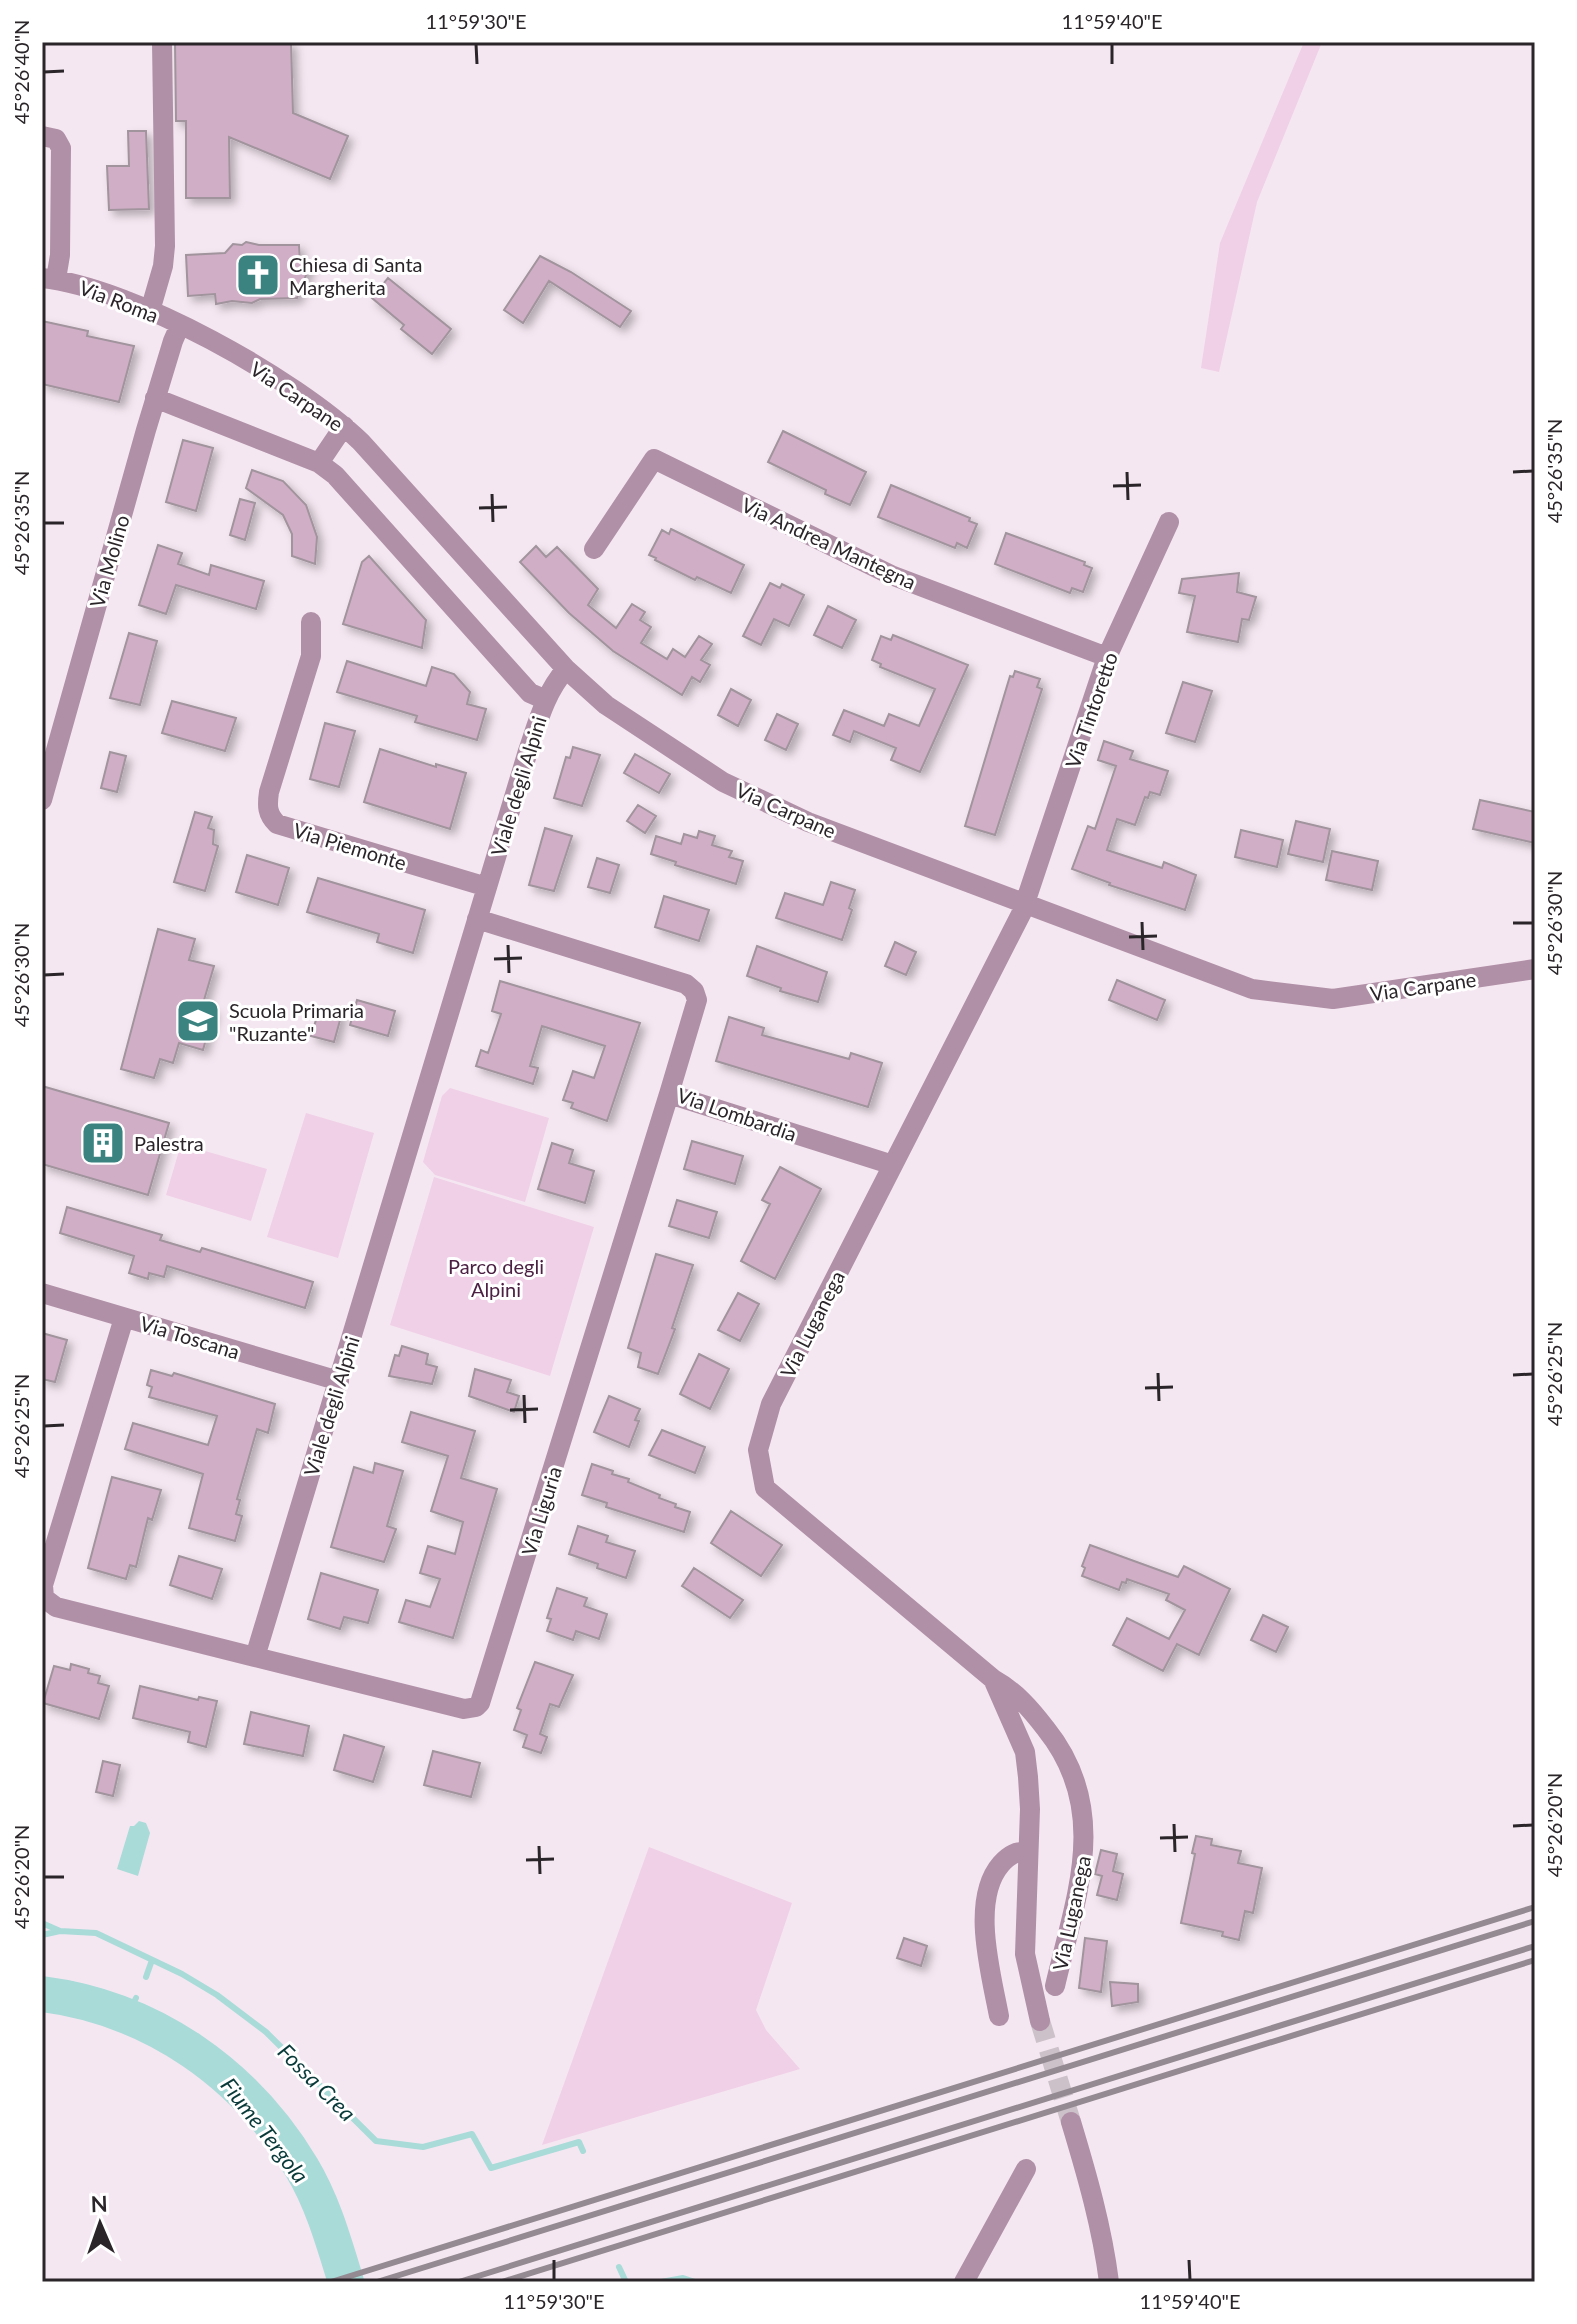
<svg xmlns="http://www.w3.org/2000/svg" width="1577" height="2324" viewBox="0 0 1577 2324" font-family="Lato,sans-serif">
<defs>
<filter id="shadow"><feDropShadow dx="5" dy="5" stdDeviation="4" flood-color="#0004"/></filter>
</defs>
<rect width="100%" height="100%" fill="#f5e7f1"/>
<path fill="#f0d0e7" d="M1304 42H1322L1257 202 1219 372 1201 368 1220 243Z
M450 1088 549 1118 525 1202 435 1175 423 1162 442 1096Z
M306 1113 374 1133 338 1258 267 1237Z
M181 1144 267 1169 251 1221 166 1195Z
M434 1177 594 1227 550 1376 390 1325Z
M649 1847 792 1903 756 2010 766 2030 800 2069 542 2145Z"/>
<path fill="#a9dbd9" d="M139 1821 146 1823 150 1833 138 1876 117 1869 130 1826H134Z"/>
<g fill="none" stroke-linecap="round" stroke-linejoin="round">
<path stroke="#a9dbd9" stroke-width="6" d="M42 1923 60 1931
M42 1935 60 1931 96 1933 182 1974 217 1995 266 2032 376 2141 423 2147 472 2134 491 2168 579 2142 583 2151
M146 1977 152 1960
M128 2014 136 1998
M619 2267 626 2282
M661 2282 683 2278 695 2282"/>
<path stroke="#a9dbd9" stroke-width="36" d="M42 1994C152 2008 245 2073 302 2168 323 2203 334 2243 346 2282"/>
</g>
<path fill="#d0aec6" stroke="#a1949d" stroke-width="2" filter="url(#shadow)" d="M175 42H291L293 113 348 136 330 179 229 137 230 198H186V121H176Z
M128 131H146L149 209 109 210 107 166H129Z
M246 242 259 245H299L300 262 310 265 297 298 260 299 252 303 232 301 216 304 215 294 188 296 186 255 225 253 233 244 242 245Z
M540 256 571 272 631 311 620 327 549 281 523 323 504 310Z
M388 278 451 329 432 354 401 329 404 325 372 298Z
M42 321 88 331 87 336 134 346 119 402 42 384Z
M783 431 866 472 850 505 825 494 826 490 768 462Z
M183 440 213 448 196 511 166 502Z
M252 470 283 481 306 505 317 537 315 564 292 556V534L283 515 246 488Z
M891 485 970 518 969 521 977 524 967 548 957 543 955 548 878 517Z
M240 499 255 503 245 540 230 535Z
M671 529 744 565 731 593 697 577 695 580 655 560 656 558 649 555 662 530 669 534Z
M1006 533 1085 562 1084 565 1092 568 1083 592 1072 588 1070 593 995 564Z
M158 545 182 553 178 564 209 575 211 565 264 581 256 609 176 585 166 614 139 605Z
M536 546 546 557 557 547 598 589 588 605 616 628 632 604 645 612 640 620 651 627 641 643 667 659 673 649 685 657 699 636 712 644 701 660 710 665 700 682 692 677 682 695 613 651 569 613 520 562Z
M369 556 426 620 422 648 343 624 362 562Z
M1239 573 1237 592 1256 597 1249 620 1242 619 1238 642 1187 632 1195 596 1179 593 1182 579Z
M770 583 780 588 782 584 804 595 789 626 774 619 761 645 743 636Z
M828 606 856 620 842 648 814 635Z
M129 633 157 641 140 705 110 698Z
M893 635 968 665 920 772 891 760 896 748 854 731 850 742 833 735 844 710 884 726 889 714 919 726 935 689 880 667 881 664 872 660 881 636 891 640Z
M347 661 426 686 432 667 454 674 470 692 467 704 486 709 477 740 415 722 417 716 337 692Z
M1015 671 1040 679 1037 687 1042 689 995 835 965 826 1010 676 1013 677Z
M1183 682 1212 691 1195 742 1166 733Z
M731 689 751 700 738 726 718 715Z
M172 701 236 718 225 751 162 733Z
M777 714 798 724 786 750 765 740Z
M325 723 355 731 339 787 310 779Z
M1104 741 1133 751 1130 759 1168 771 1160 795 1150 792 1148 798 1145 797 1135 825 1117 819 1107 850 1162 868 1164 862 1196 875 1185 910 1109 885 1110 883 1072 869 1088 826 1095 829 1116 766 1098 760Z
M573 747 600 755 582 806 554 798 566 757 570 758Z
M380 749 436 767V764L466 773 450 829 364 802Z
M110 752 126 756 117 792 101 788Z
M635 754 670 774 659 793 624 773Z
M1480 800 1535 812V843L1473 829Z
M638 805 656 816 645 833 627 821Z
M195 812 212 817 208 828 214 830 213 844 218 846 205 891 174 882Z
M1296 821 1330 829 1323 862 1288 854Z
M545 828 572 836 554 891 529 885Z
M1241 830 1283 840 1277 867 1235 857Z
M699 831 715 836 712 845 732 851 729 857 743 861 736 884 675 865 676 862 651 854 656 836 681 844 684 834 697 838Z
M1332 851 1378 861 1372 890 1326 880Z
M247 855 289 868 278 905 236 892Z
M597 858 619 865 610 893 588 887Z
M318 878 425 910 413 953 377 942 379 934 307 912Z
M831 882 855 890 849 908 852 910 842 940 776 918 785 893 823 905Z
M664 896 709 910 699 941 655 927Z
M158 929 195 939 189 960 214 966 202 1007 214 1010 203 1050 179 1043 173 1063 160 1059 154 1078 121 1069Z
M895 942 916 952 906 975 885 966Z
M757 946 827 972 818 1002 780 991 781 988 747 976Z
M1117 980 1165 1000 1157 1020 1109 1000Z
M500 981 640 1023 607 1121 571 1108 573 1103 563 1100 573 1071 594 1078 605 1046 542 1026 530 1066 538 1068 533 1084 476 1066 481 1050 488 1053 501 1014 492 1011Z
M357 1000 395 1011 388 1036 350 1025Z
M320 1007 342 1013 334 1042 311 1036Z
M729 1017 764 1028 762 1035 849 1059 851 1053 882 1063 868 1107 716 1061Z
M42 1086 169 1123 148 1195 42 1164Z
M692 1141 743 1156 735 1184 684 1169Z
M552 1143 573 1150 569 1163 594 1171 585 1203 538 1189Z
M780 1167 821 1189 775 1279 741 1261 770 1204 762 1200Z
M677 1200 717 1212 709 1238 669 1226Z
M67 1207 162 1235 160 1240 200 1252 202 1248 313 1282 305 1308 167 1266 164 1277 149 1273 148 1279 129 1273 134 1256 60 1233Z
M656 1254 693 1265 672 1328 675 1329 658 1374 638 1367 641 1353 628 1348Z
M738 1293 759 1304 740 1341 718 1330Z
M42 1333 67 1340 55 1382 42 1379Z
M402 1346 428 1354 426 1364 437 1367 432 1384 389 1376 395 1355 399 1356Z
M699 1354 729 1369 710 1409 680 1394Z
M475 1369 511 1380 507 1392 519 1396 514 1412 469 1396Z
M151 1370 172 1376 174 1373 275 1404 268 1433 257 1429 237 1499 240 1500 236 1514 242 1516 235 1541 189 1528 203 1474 125 1449 133 1423 208 1445 217 1416 149 1397 152 1387 147 1385Z
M609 1396 640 1409 635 1420 639 1421 629 1447 594 1432Z
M411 1412 475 1431 461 1478 497 1489 453 1638 399 1622 406 1600 430 1607 440 1579 420 1573 428 1546 455 1554 463 1522 431 1511 448 1456 402 1442Z
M662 1430 705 1447 695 1473 649 1455Z
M375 1463 403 1471 387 1526 396 1529 384 1562 331 1547 354 1467 373 1473Z
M592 1464 613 1471 612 1474 629 1479 628 1482 660 1495 659 1498 676 1504 675 1507 690 1512 684 1532 606 1507 607 1503 582 1495Z
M112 1477 161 1490 152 1520 148 1518 136 1567 130 1565 126 1579 88 1568Z
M731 1511 782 1545 761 1576 711 1543Z
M578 1526 608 1536 606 1542 635 1551 626 1578 597 1568 598 1564 569 1554Z
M1090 1545 1178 1577 1184 1566 1230 1589 1199 1655 1177 1644 1163 1671 1113 1645 1127 1618 1169 1639 1185 1610 1166 1600 1169 1594 1127 1579 1126 1583 1122 1582 1119 1590 1082 1576 1085 1568 1082 1566Z
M179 1556 222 1569 212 1599 170 1585Z
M694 1568 743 1600 730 1618 682 1586Z
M321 1573 378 1590 368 1623 344 1617 340 1629 308 1619Z
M557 1588 587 1598 584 1606 607 1614 599 1639 576 1631 573 1640 547 1631 551 1619 547 1618Z
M1263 1615 1288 1627 1276 1652 1251 1640Z
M535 1662 573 1675 559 1707 550 1704 540 1734 547 1737 541 1753 523 1747 527 1735 514 1730 521 1710 517 1708Z
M71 1664 89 1669 88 1673 100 1676 98 1683 109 1686 99 1719 43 1703 54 1666 70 1670Z
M140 1686 198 1700 199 1697 217 1701 206 1747 188 1742 190 1732 133 1718Z
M251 1712 309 1726 303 1756 244 1744Z
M344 1735 384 1747 373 1782 334 1770Z
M433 1751 480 1763 471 1797 424 1785Z
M103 1761 120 1765 113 1796 96 1792Z
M1196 1836 1212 1839 1211 1845 1241 1851 1238 1863 1262 1868 1253 1913 1245 1911 1239 1940 1222 1936 1223 1932 1181 1923 1195 1854 1192 1853Z
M1101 1850 1117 1854 1113 1871 1123 1874 1117 1900 1097 1895 1102 1876 1095 1874Z
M904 1938 927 1946 921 1966 897 1958Z
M1085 1938 1107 1941 1101 1992 1079 1988Z
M1110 1982 1138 1984V2002L1112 2006Z"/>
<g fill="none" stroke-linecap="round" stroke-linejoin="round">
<path stroke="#ccc0c9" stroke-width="20" stroke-dasharray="20 10" stroke-linecap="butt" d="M1040 2021 1071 2122"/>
<path stroke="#b090a7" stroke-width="20" d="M42 136 56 139 61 148 60 255 56 279
M42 278C134 288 294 378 361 442L566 669 606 705 723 782 808 822 1252 989 1333 999 1535 969
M150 311 163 266 165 246 162 42
M155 398 319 463 335 475 530 693 546 700
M319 463 344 426
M594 549 654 459 891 575 1107 657
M311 622V656L269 792C267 806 267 814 277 824L487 887
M42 800 146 430 173 341 180 325
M477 919 686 984 694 991 697 1000 669 1094 893 1165
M42 1293 339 1381
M124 1318 43 1585 44 1598 56 1607 255 1657 528 751C538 722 545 693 566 669
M255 1657 464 1709 476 1707 480 1703 669 1094
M993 1679C1016 1692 1030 1708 1046 1729 1111 1810 1076 1896 1055 1986
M999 2016C991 1973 970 1900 1001 1864 1009 1855 1016 1851 1028 1852
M1040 2021 1025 1954 1030 1809 1028 1777 1025 1752 993 1679 765 1488 758 1450 771 1404 1022 912 1107 657 1169 522
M1071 2122C1087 2175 1102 2227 1109 2282
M964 2282 1026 2169"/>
<path stroke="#948a92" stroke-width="6" d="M331 2282 1535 1907
M377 2282 1535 1921
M459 2282 1535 1946
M502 2282 1535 1960"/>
</g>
<path fill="none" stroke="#2a2529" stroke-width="3" d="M476 44 477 64M1112 44V64M44 72 64 71M1127 472 1128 500M1513 472 1533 471M1113 486 1141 485M492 494 493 522M479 508 507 507M44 523H64M1142 922 1143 950M1513 923H1533M1129 937 1157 936M508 945 509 973M494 959 522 958M44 975 64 974M1158 1373 1159 1401M1513 1375 1533 1374M1145 1388 1173 1387M524 1395 525 1423M510 1410 538 1409M44 1426 64 1425M1174 1824 1175 1852M1513 1826 1533 1825M1160 1838 1188 1837M539 1846 540 1874M526 1860 554 1859M44 1877H64M554 2260V2280M1189 2260 1190 2280"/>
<defs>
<g id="church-square" transform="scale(2.3)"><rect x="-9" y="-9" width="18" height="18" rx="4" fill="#3a8381" stroke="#fff"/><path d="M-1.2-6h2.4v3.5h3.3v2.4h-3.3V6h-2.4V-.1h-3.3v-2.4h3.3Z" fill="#fff"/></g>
<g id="school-square" transform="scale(2.3)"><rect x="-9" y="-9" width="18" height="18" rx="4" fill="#3a8381" stroke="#fff"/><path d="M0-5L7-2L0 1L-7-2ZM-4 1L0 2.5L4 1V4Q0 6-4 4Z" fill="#fff"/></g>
<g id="building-square" transform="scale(2.3)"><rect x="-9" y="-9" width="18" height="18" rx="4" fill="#3a8381" stroke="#fff"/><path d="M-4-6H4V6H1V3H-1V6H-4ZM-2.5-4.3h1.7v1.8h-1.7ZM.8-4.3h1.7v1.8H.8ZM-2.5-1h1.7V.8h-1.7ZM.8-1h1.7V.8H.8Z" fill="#fff"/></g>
</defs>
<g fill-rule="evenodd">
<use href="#church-square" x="258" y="275"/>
<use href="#school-square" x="198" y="1021"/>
<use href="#building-square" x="103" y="1143"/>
</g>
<g text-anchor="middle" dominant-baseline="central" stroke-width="6" stroke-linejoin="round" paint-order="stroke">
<g font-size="20" fill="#2a2529" stroke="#fff" text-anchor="start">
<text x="289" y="264">Chiesa di Santa<tspan x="289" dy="23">Margherita</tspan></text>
<text x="229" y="1010">Scuola Primaria<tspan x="229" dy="23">"Ruzante"</tspan></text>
<text x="134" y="1143">Palestra</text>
</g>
<g font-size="20" fill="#2a2529" stroke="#fff">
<text transform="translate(119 301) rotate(21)">Via Roma</text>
<text transform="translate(297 396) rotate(34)">Via Carpane</text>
<text transform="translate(829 543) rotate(25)">Via Andrea Mantegna</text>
<text transform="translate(109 561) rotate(-74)">Via Molino</text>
<text transform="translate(1091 710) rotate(-71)">Via Tintoretto</text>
<text transform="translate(518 786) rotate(-73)">Viale degli Alpini</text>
<text transform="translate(786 810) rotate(24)">Via Carpane</text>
<text transform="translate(350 846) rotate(17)">Via Piemonte</text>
<text transform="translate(1423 986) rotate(-8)">Via Carpane</text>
<text transform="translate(737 1114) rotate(19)">Via Lombardia</text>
<text transform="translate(812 1324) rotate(-63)">Via Luganega</text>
<text transform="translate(190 1337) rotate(17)">Via Toscana</text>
<text transform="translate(331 1406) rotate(-73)">Viale degli Alpini</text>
<text transform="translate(541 1511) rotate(-73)">Via Liguria</text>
<text transform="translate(1071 1913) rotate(-78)">Via Luganega</text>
</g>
<g font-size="20" fill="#4b2042" stroke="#fff">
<text x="496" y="1266">Parco degli<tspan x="496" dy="23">Alpini</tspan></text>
</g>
<g font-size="22" font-style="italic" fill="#093939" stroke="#fff">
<text transform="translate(317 2082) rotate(45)">Fossa Crea</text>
<text transform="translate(265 2130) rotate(52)">Fiume Tergola</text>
</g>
</g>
<rect width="1577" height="2324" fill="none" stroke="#ffffff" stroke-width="88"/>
<g transform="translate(100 2224) rotate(358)" stroke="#ffffff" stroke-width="6" paint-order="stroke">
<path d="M0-6L14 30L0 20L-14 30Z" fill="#2a2529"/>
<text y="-12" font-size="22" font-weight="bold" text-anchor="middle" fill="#2a2529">N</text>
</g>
<rect x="44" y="44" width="1489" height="2236" fill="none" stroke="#2a2529" stroke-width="3"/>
<g font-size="20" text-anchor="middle" fill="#2a2529">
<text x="476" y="29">11°59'30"E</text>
<text x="1112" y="29">11°59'40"E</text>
<text transform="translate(22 72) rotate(-90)" y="7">45°26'40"N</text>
<text transform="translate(1555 471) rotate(-90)" y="7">45°26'35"N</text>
<text transform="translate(22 523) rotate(-90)" y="7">45°26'35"N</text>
<text transform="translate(1555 923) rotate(-90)" y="7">45°26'30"N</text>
<text transform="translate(22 975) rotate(-90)" y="7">45°26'30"N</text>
<text transform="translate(1555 1374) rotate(-90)" y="7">45°26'25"N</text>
<text transform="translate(22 1426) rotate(-90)" y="7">45°26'25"N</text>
<text transform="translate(1555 1825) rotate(-90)" y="7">45°26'20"N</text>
<text transform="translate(22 1877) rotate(-90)" y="7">45°26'20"N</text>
<text x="554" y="2309">11°59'30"E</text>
<text x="1190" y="2309">11°59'40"E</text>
</g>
</svg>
